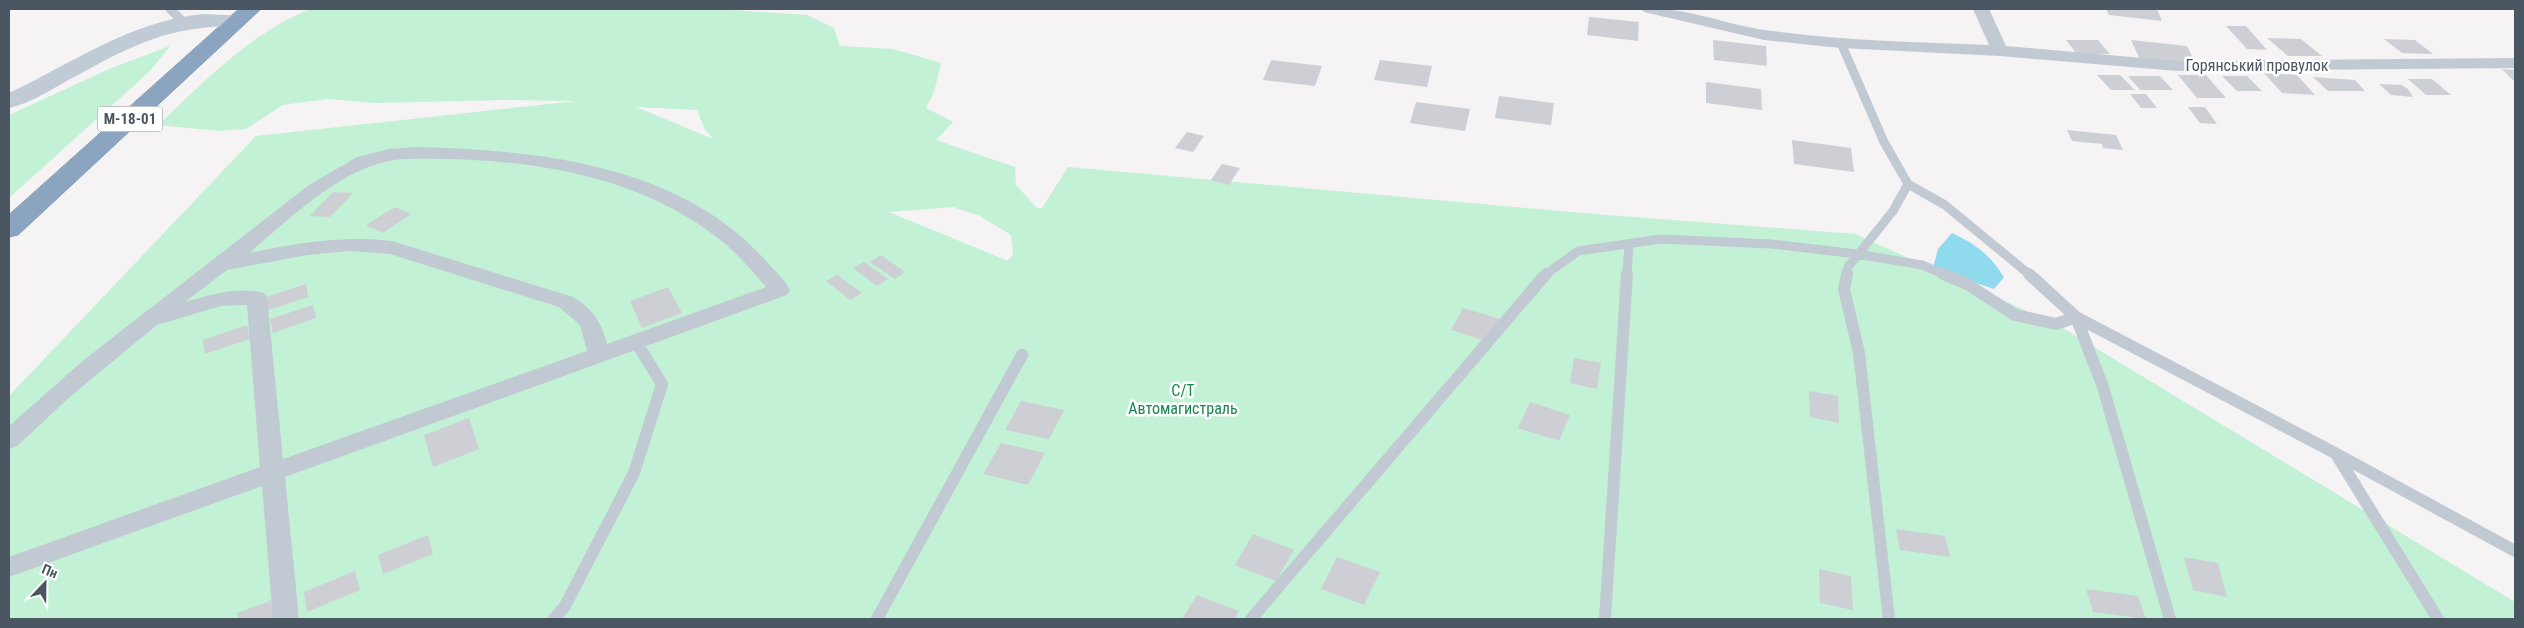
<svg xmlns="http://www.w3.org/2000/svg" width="2524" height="628" viewBox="0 0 2524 628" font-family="'Roboto Condensed',sans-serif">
<rect width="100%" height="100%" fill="#f5f3f3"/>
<path fill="#c3f1d5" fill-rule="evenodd" d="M311 9H717L807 15 834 28 840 46 893 49 941 63 934 92 926 108 953 122 936 140 1015 167 1016 185 1037 208H1042L1068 167 1594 214 1855 234 2056 324 2515 602V619H9V396L256 136 576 101 503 100 375 103 327 99 283 105 246 129 219 131 158 125C204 82 251 32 311 9ZM636 107 697 110 704 128 713 139ZM953 207 980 216 1011 235 1013 254 1008 261 889 212Z
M170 46 150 71 9 198V115L109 69Z"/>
<path fill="#90daee" d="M1952 233C1977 245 1989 254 2004 277L1994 289 1933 268 1938 249Z"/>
<path fill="#cdcfd5" d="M2106 9H2157L2162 21 2109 15Z
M1589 17 1639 22 1638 41 1587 35Z
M2226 26H2246L2267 50 2247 49Z
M2267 38 2301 39 2322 56H2288Z
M2384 39 2415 40 2433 54 2402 53Z
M1713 40 1766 46 1767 66 1714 60Z
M2066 40H2098L2110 54H2077Z
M2131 40 2187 46 2196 65 2140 59Z
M1271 60 1322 66 1315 86 1263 80Z
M1380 60 1432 66 1427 87 1374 80Z
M2502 69 2515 70V82Z
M2264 73 2297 75 2315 95 2282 93Z
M2097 75H2120L2135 90H2111Z
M2178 75H2206L2226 98H2197Z
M2128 76H2160L2173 90H2140Z
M2222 76H2247L2262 91H2237Z
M2313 77 2355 80 2365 91H2328Z
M2408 79H2432L2451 95H2426Z
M1706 82 1761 89 1762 110 1706 103Z
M2379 84 2401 85 2408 89 2413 97 2391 95Z
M2130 94H2146L2157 108H2141Z
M1499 96 1554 103 1551 125 1495 118Z
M1416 102 1470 109 1465 131 1410 123Z
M2188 107H2205L2217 124 2200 123Z
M2067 130 2116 135 2123 150 2103 148 2102 144 2072 141Z
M1187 132 1204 136 1193 152 1175 148Z
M1792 140 1851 148 1854 172 1794 164Z
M1222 164 1240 168 1229 185 1211 180Z
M333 192 353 193 330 217 310 216Z
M395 207 411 214 383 233 366 225Z
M881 255 905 272 895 279 870 262Z
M864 262 888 279 877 286 853 268Z
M837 275 862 293 850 300 826 281Z
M306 284 308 297 266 311 263 298Z
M668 287 682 313 642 328 630 301Z
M313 305 316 318 273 333 270 319Z
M1463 308 1500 319 1489 342 1451 330Z
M247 325 250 339 205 354 203 340Z
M1574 358 1601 363 1597 389 1570 383Z
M1809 391 1838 396 1839 423 1810 417Z
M1021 401 1064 410 1049 439 1005 430Z
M1530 402 1570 415 1559 441 1518 428Z
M469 418 479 449 433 467 424 435Z
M1001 443 1045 453 1028 485 983 474Z
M1896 529 1945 536 1950 557 1900 550Z
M1253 534 1294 550 1276 581 1235 565Z
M428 535 433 554 383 574 378 555Z
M1337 557 1380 572 1364 605 1321 589Z
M2184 557 2218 563 2227 597 2193 590Z
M1819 569 1851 576 1853 610 1820 603Z
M355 571 360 590 307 612 304 592Z
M2086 589 2138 596 2146 619 2093 612Z
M1197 595 1239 611 1235 619H1182Z
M272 600 275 619H238L237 613Z"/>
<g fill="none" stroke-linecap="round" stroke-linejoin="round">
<g stroke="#7690ad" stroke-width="1">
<path id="highway" d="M239 9H261L18 235 9 237V215Z"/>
</g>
<path stroke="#c1cad2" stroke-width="9" d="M170 9 184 23
M1841 43 1884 142 1908 184 1945 205 2030 275
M1545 275 1578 251 1661 239 1771 244 1857 254 1922 265 1946 275
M1627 275 1629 244
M1846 275 1848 267 1893 211 1908 184"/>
<path stroke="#c1cad2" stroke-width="12" d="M1847 274 1844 289 1859 353 1889 619
M1943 274 1967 284 2015 315 2056 324 2076 317 2103 387 2170 619
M2029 274 2076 317 2335 453 2515 551
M2336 454 2438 619
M554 619 565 606 634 473 662 384 636 342
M877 619 1022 355
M1251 619 1546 274
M1605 619 1627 274"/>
<path fill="#c1cad2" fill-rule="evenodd" d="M1642 9C1684 6 1724 24 1765 30 1839 41 1915 42 1989 45L1973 9H1989L2006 46 2177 61 2515 58V68L2177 71 2000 56 1841 48 1764 40 1644 12Z
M416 147C537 150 680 164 766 261 774 270 784 279 790 290L787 295 285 477 299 619H273L262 486 9 577V557L260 467 247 305 221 306 157 325 72 395 17 446 9 449V426L85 359 309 185 357 157 389 149ZM402 159C513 156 637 171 724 243 740 256 753 272 766 287L607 344C602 322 592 309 573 297L392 241C343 235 297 243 249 253 294 216 342 165 402 159ZM350 251 390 254 559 307 580 325 587 351 283 459 267 298 264 293C238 286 210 295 185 302L227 270 307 255Z"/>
<path fill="#c1cbd6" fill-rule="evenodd" d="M204 14 245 16 249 20 245 24 238 26C171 26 136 43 78 75 56 86 33 103 9 108V93C73 63 132 20 204 14Z"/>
<use href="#highway" fill="#8ba5c1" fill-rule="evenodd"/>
</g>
<g text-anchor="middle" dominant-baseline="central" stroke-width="5" stroke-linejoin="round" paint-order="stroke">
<rect fill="#fff" stroke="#808990" stroke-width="1" x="97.5" y="106.5" width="65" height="25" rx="4"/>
<g font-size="15" font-weight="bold" fill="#4a5661">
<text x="130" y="119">М-18-01</text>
</g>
<g font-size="16" fill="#4a5661" stroke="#fff">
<text x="2257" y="65">Горянський провулок</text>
</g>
<g font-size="16" fill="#17864f" stroke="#fff">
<text x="1183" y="390">С/Т<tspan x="1183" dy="18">Автомагистраль</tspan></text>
</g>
</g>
<rect width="2524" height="628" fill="none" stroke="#4a5661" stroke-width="20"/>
<g transform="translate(45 583) rotate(22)" stroke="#ffffff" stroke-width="4" paint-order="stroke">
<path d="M0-4L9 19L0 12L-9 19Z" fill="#4a5661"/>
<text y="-8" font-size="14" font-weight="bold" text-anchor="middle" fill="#4a5661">Пн</text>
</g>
</svg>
